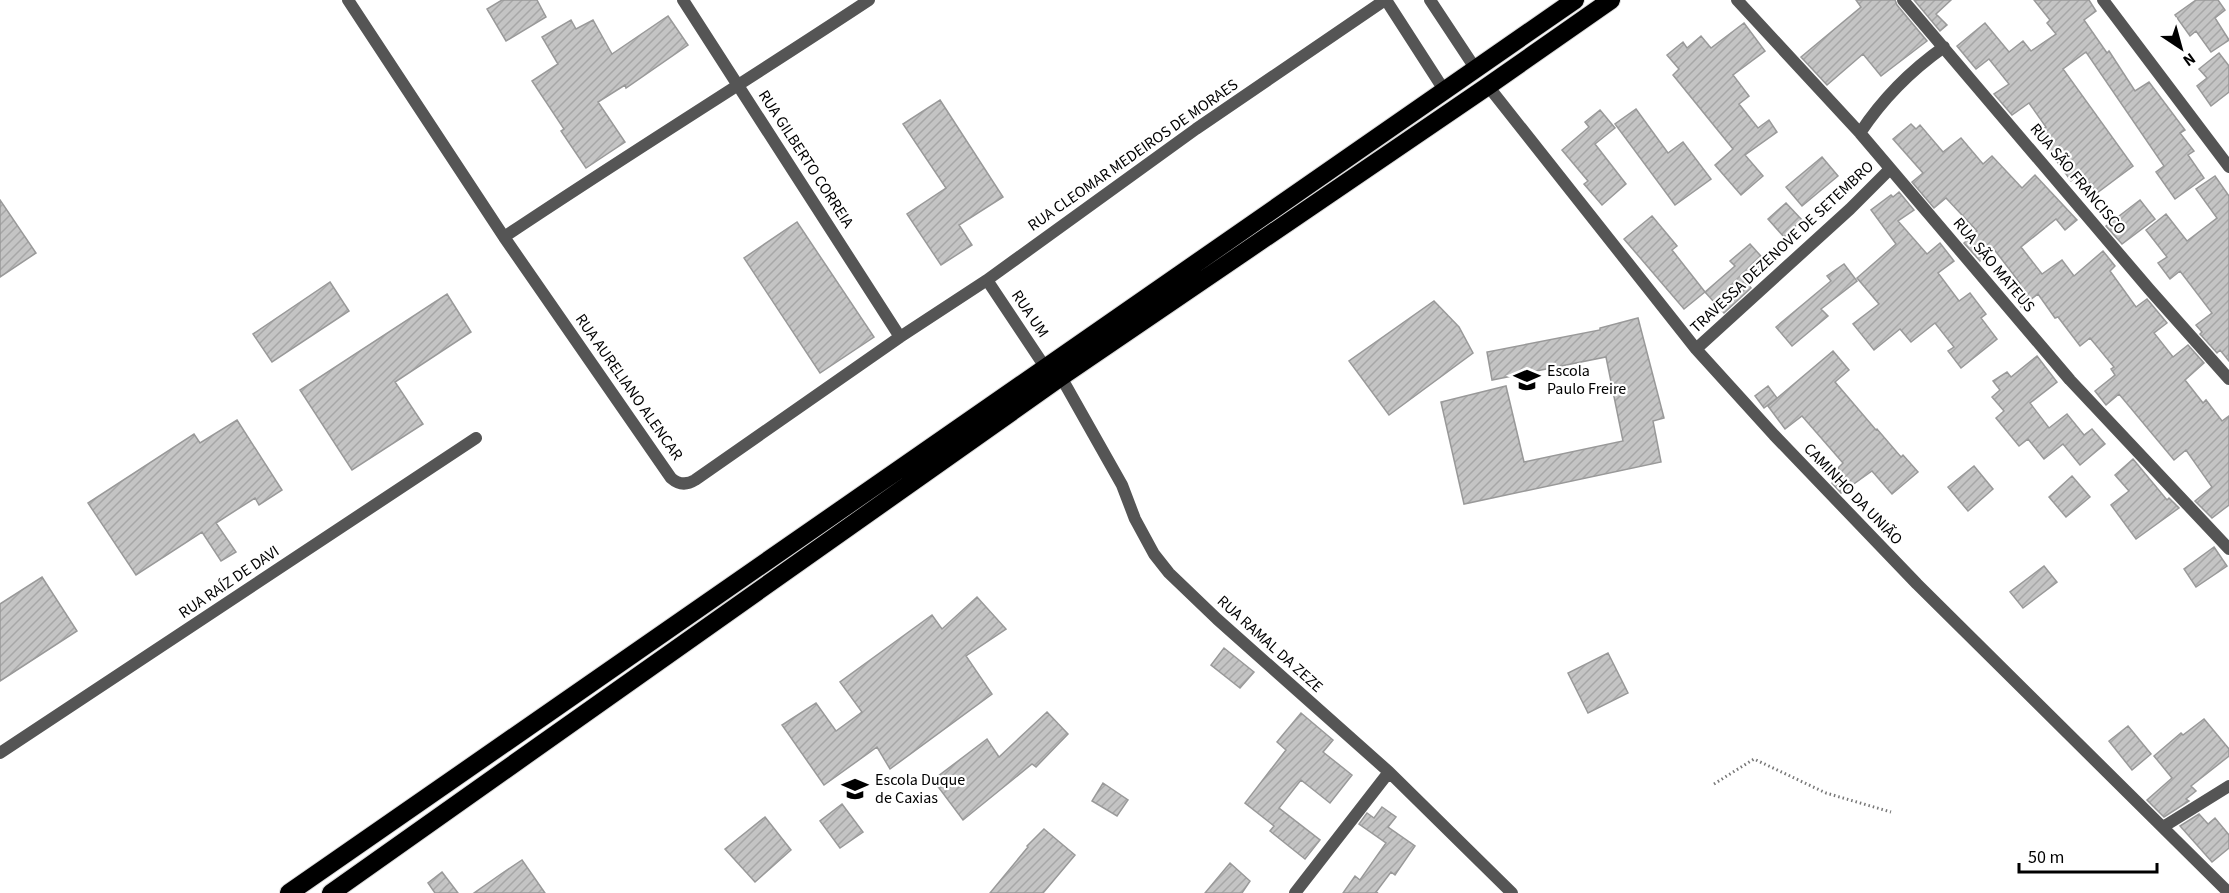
<svg xmlns="http://www.w3.org/2000/svg" width="2229" height="893" viewBox="0 0 2229 893" font-family="'Source Sans 3',sans-serif">
<defs>
<pattern id="building-hatch" width="6" height="6" patternUnits="userSpaceOnUse" patternTransform="scale(1.5)"><rect width="6" height="6" fill="#c4c4c4"/><path d="M-1 1l2-2M0 6l6-6M5 7l2-2" fill="none" stroke="#a7a7a7"/></pattern>
</defs>
<rect width="100%" height="100%" fill="#fff"/>
<path fill="url(#building-hatch)" stroke="#999" stroke-width="1.5" d="M502 0H537L546 17 506 41 487 9Z
M1856 0H1895L1897 5 1927 41 1881 76 1863 54 1827 85 1801 57 1861 7Z
M1914 0H1951L1936 14 1947 25 1940 31Z
M2034 0H2089L2096 11 2084 20 2107 53 2109 51 2135 91 2149 82 2185 130 2180 133 2194 151 2188 155 2204 178 2175 199 2156 172 2164 166 2086 52 2063 69 2133 166 2097 193 2081 172 2071 181 2037 134 2046 127 2029 103 2012 115 1994 94 2009 84 1989 59 1976 69 1957 46 1985 23 2009 52 2023 41 2031 51 2056 34 2047 23 2050 20Z
M2196 0H2218L2225 10 2215 18 2229 40 2211 52 2196 31 2190 36 2175 15Z
M668 16 688 45 626 88 625 85 598 102 625 142 586 168 561 131 564 129 532 81 558 64 542 37 571 20 576 29 593 20 612 54Z
M1744 23 1765 51 1733 75 1749 96 1739 104 1758 128 1769 120 1777 132 1745 155 1763 176 1741 195 1715 165 1733 149 1673 75 1679 69 1667 55 1683 42 1687 48 1701 36 1711 48Z
M2219 53 2229 66V92L2211 106 2197 86 2207 78 2199 69Z
M940 100 1003 197 959 225 972 245 941 265 907 214 946 188 903 124Z
M1636 109 1668 153 1683 142 1711 179 1675 205 1615 124Z
M1600 110 1615 128 1595 144 1626 184 1602 205 1584 184 1588 181 1562 150 1589 127 1585 122Z
M1911 124 1916 129 1920 125 1943 152 1961 138 1983 164 1992 156 2022 188 2035 175 2077 220 2065 230 2056 219 2021 247 2042 274 2062 260 2074 276 2103 251 2115 266 2110 271 2136 307 2147 299 2167 323 2154 333 2173 357 2188 345 2204 363 2185 380 2203 403 2206 400 2222 421 2229 416V505L2212 518 2195 501 2212 487 2186 450 2174 460 2119 394 2106 405 2095 391 2115 375 2111 369 2114 367 2090 338 2080 346 2058 317 2055 318 2038 294 2021 307 2013 294 2016 292 2013 288 2020 283 1993 248 1980 261 1964 243 1977 231 1946 198 1934 208 1912 182 1923 173 1893 139Z
M1822 157 1838 176 1802 206 1786 187Z
M2215 176 2229 196V361L2220 350 2217 353 2200 334 2202 332 2196 325 2212 313 2180 271 2170 279 2158 263 2167 257 2146 230 2166 214 2187 241 2217 218 2196 189Z
M1899 192 1914 210 1898 221 1927 254 1940 243 1954 261 1938 273 1959 301 1970 293 1986 314 1981 318 1997 339 1961 368 1948 351 1954 347 1935 323 1911 342 1900 329 1874 350 1853 324 1879 304 1857 278 1896 244 1871 210 1891 195 1893 197Z
M0 200 36 253 0 277Z
M2140 200 2155 219 2122 244 2106 226Z
M1786 203 1802 220 1784 237 1768 219Z
M1652 216 1677 246 1672 250 1705 292 1684 309 1624 239Z
M797 222 874 337 820 373 744 258Z
M1750 244 1769 265 1748 284 1751 288 1724 313 1705 292 1735 266 1730 261Z
M1844 264 1857 281 1821 309 1828 316 1792 346 1776 327 1831 281 1827 276Z
M330 282 349 311 272 362 253 334Z
M447 294 471 332 395 382 423 424 352 470 300 390Z
M1434 301 1459 327 1473 353 1389 415 1349 361Z
M1638 318 1664 418 1653 421 1661 462 1464 504 1441 402 1506 386 1524 462 1623 441 1606 357 1492 380 1487 352 1600 330V328Z
M1833 351 1849 370 1835 382 1876 430 1877 429 1901 457 1903 455 1918 472 1892 494 1872 471 1841 493 1832 483 1843 474 1838 468 1843 463 1802 416 1785 429 1768 406Z
M2037 356 2057 382 2030 403 2049 428 2067 414 2084 435 2092 429 2105 444 2080 465 2063 444 2044 459 2028 439 2019 446 1996 418 2004 411 1992 397 2000 390 1993 381 2007 372 2011 377Z
M1768 386 1777 398 1764 408 1755 396Z
M237 420 282 490 259 505 255 498 216 523 236 552 221 561 202 532 136 575 88 503 194 434 200 443Z
M2133 459 2167 500 2169 498 2179 508 2136 539 2111 505 2129 491 2115 475Z
M1974 466 1993 489 1968 511 1948 487Z
M2072 476 2090 497 2066 517 2049 497Z
M2214 547 2227 566 2196 587 2184 569Z
M2044 566 2057 582 2023 608 2010 592Z
M42 577 77 631 0 681V604Z
M977 597 1006 629 966 656 992 694 890 769 877 747 824 785 782 725 816 703 836 731 862 712 840 682 932 615 942 629Z
M1224 648 1254 672 1240 688 1211 665Z
M1608 653 1628 693 1588 713 1568 673Z
M1047 712 1068 734 1036 767 1032 764 963 820 933 780 987 739 999 757Z
M1301 713 1333 740 1323 752 1352 775 1330 803 1301 780 1279 808 1320 840 1305 859 1270 831 1274 826 1245 803 1286 750 1277 742Z
M2204 719 2229 749V756L2191 786 2196 791 2186 799 2189 801 2164 817 2147 800 2172 778 2154 756 2181 733 2183 735Z
M2128 726 2151 754 2132 770 2109 741Z
M1103 783 1128 800 1117 816 1092 801Z
M842 804 863 832 840 848 820 821Z
M1382 807 1396 817 1388 827 1415 846 1395 875 1391 872 1376 892 1378 893H1343L1355 876 1360 880 1386 843 1359 824 1367 813 1374 818Z
M2199 814 2208 824 2215 818 2229 835V848L2212 862 2180 826Z
M765 817 791 850 755 882 725 849Z
M1044 829 1075 855 1043 893H990L1028 847 1027 846Z
M522 860 545 893H474L501 874Z
M1230 863 1250 881 1242 893H1205Z
M442 872 458 893H435L428 883Z"/>
<g fill="none" stroke-linecap="round" stroke-linejoin="round">
<g stroke="#dbdbdb" stroke-width="20">
<path id="highway" d="M289 893 1575 0
M331 893 1061 377 1488 86 1611 0"/>
</g>
<path stroke="#777" stroke-width="3" stroke-dasharray="1.5 3" stroke-linecap="butt" d="M1714 784 1754 759 1826 793 1891 812"/>
<path stroke="#555" stroke-width="12" d="M348 0 504 237 671 478C679 485 687 485 695 480L900 337 987 280 1196 129 1385 0
M683 0 900 337
M1386 0 1444 90
M1430 0 1475 68
M1737 0 1860 133 2070 380 2229 549
M1903 0 2149 289 2229 379
M2103 0 2229 167
M1488 86 1696 349 1774 435 1917 584 2229 893
M1860 133C1883 98 1910 71 1944 47
M504 237C625 156 748 80 869 0
M987 280 1045 367
M1696 349 1850 209 1890 169
M1061 377 1122 485 1135 519 1154 554 1169 573 1217 619 1389 772 1512 893
M0 753 476 438
M2163 827 2229 786
M1295 893 1389 772"/>
<use href="#highway" stroke="#000" stroke-width="18"/>
</g>
<defs>
<g id="school-bare" transform="scale(2.07)"><path d="M0-5L7-2L0 1L-7-2ZM-4 1L0 2.5L4 1V4Q0 6-4 4Z" fill="#000" stroke="#fff" stroke-width="2.5" paint-order="stroke"/></g>
</defs>
<g fill-rule="evenodd">
<use href="#school-bare" x="1527" y="380"/>
<use href="#school-bare" x="855" y="789"/>
</g>
<g text-anchor="middle" dominant-baseline="central" stroke-width="4.5" stroke-linejoin="round" paint-order="stroke">
<g font-size="16" fill="#000" stroke="#fff">
<text transform="translate(1133 155) rotate(-35)">RUA CLEOMAR MEDEIROS DE MORAES</text>
<text transform="translate(806 159) rotate(57)">RUA GILBERTO CORREIA</text>
<text transform="translate(2078 179) rotate(50)">RUA SÃO FRANCISCO</text>
<text transform="translate(1782 247) rotate(-43)">TRAVESSA DEZENOVE DE SETEMBRO</text>
<text transform="translate(1994 265) rotate(50)">RUA SÃO MATEUS</text>
<text transform="translate(1030 314) rotate(56)">RUA UM</text>
<text transform="translate(629 387) rotate(55)">RUA AURELIANO ALENCAR</text>
<text transform="translate(1853 494) rotate(46)">CAMINHO DA UNIÃO</text>
<text transform="translate(229 582) rotate(-34)">RUA RAÍZ DE DAVI</text>
<text transform="translate(1270 644) rotate(42)">RUA RAMAL DA ZEZE</text>
</g>
<g font-size="16" fill="#000" stroke="#fff" text-anchor="start">
<text x="1547" y="371">Escola<tspan x="1547" dy="18">Paulo Freire</tspan></text>
<text x="875" y="780">Escola Duque<tspan x="875" dy="18">de Caxias</tspan></text>
</g>
</g>
<g transform="translate(2181 48) rotate(144)" stroke="#ffffff" stroke-width="4.5" paint-order="stroke">
<path d="M0-4.5L10 22L0 15L-10 22Z" fill="#000000"/>
<text y="-9" font-size="16" font-weight="bold" text-anchor="middle" fill="#000000">N</text>
</g>
<path d="M2019 863v9h138v-9" fill="none" stroke="#000000" stroke-width="3"/>
<text x="2028" y="863" font-size="18" fill="#000000" stroke="#ffffff" stroke-width="4.5" paint-order="stroke">50 m</text>
</svg>
